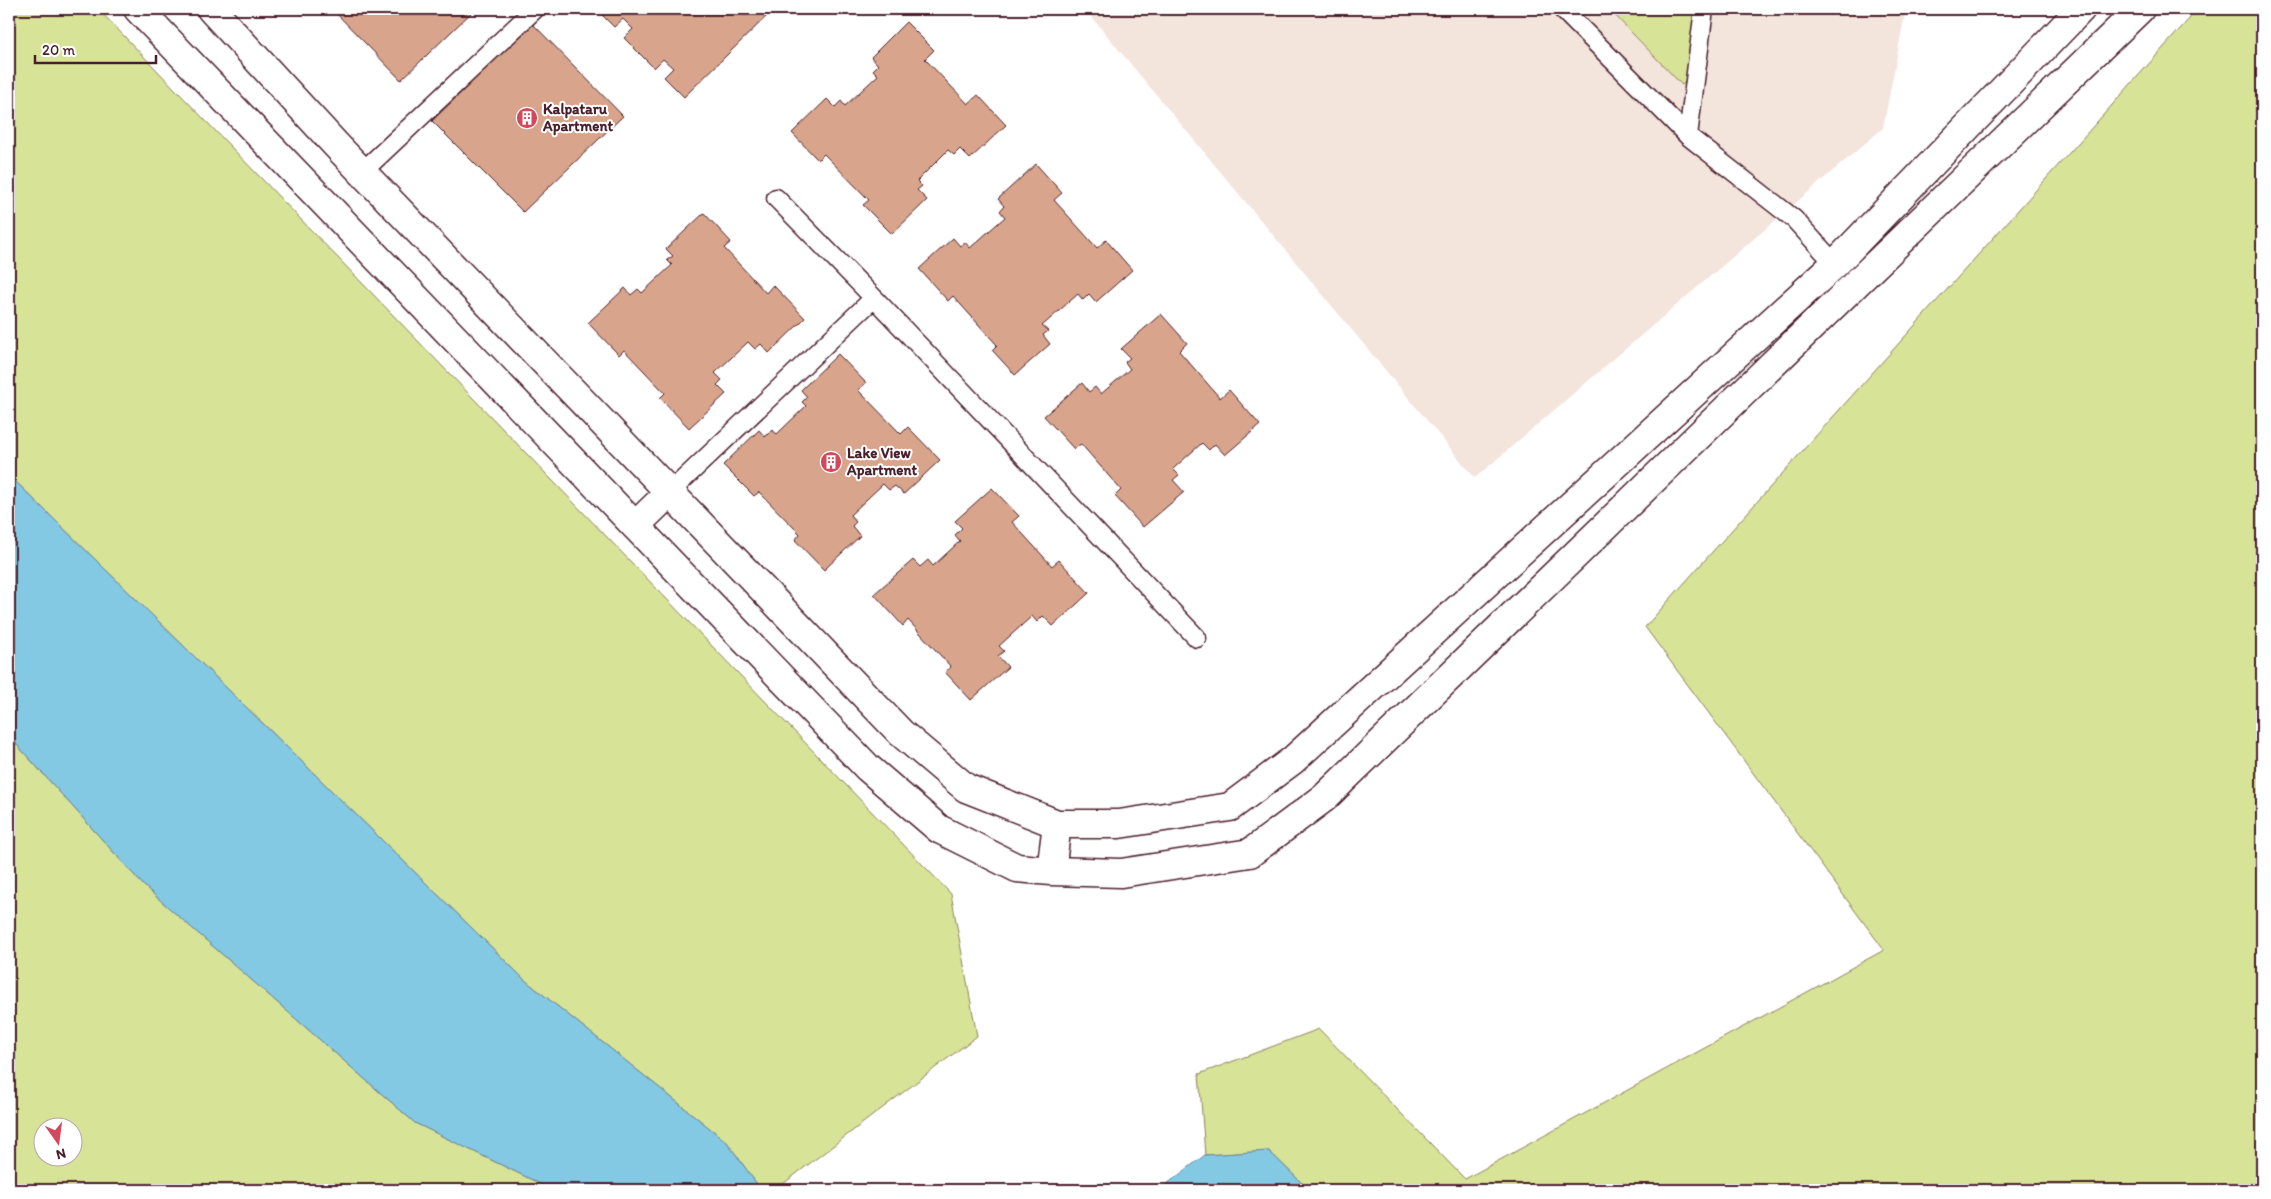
<svg xmlns="http://www.w3.org/2000/svg" width="2271" height="1199" viewBox="0 0 2271 1199" font-family="Itim,sans-serif">
<rect width="100%" height="100%" fill="#fff"/>
<filter id="ink" filterUnits="userSpaceOnUse"><feTurbulence type="fractalNoise" baseFrequency=".02" numOctaves="2"/><feDisplacementMap in="SourceGraphic" scale="10" xChannelSelector="R" yChannelSelector="G"/><feConvolveMatrix kernelMatrix="1 2 1 2 8 2 1 2 1" color-interpolation-filters="sRGB"/></filter>
<g filter="url(#ink)">
<path fill="#f3e4dc" d="M1085 9H1906L1883 128 1475 478Z"/>
<path fill="#d7e396" stroke="#908160" fill-rule="evenodd" d="M9 9H98L951 894 977 1036 775 1190H761L727 1142 526 981 9 475Z
M1609 9H1694V74L1682 85Z
M2198 9H2262V1187L2254 1190H1309L1269 1151 1205 1155 1199 1074 1319 1029 1465 1179 1884 950 1645 627Z
M9 736 144 886 415 1123 553 1190H9ZM42 1126H72V1156H42Z"/>
<path fill="#83c9e4" stroke="#6c859a" d="M9 475 526 981 727 1142 761 1190H553L415 1123 144 886 9 736Z
M1269 1151 1309 1190H1159L1205 1155Z"/>
<path fill="#d8a58c" stroke="#4a1f2b" d="M332 9H475L401 80Z
M596 9H774L684 97 664 77 673 68 663 59 654 68 624 38 633 29 623 19 614 27Z
M906 22 934 50 925 59 968 104 978 95 1006 125 970 159 960 149 954 155 948 150 917 181 922 186 917 190 927 200 892 234 863 205 869 200 824 154 818 160 792 133 827 99 835 107 841 101 845 106 878 75 873 70 878 65 871 57Z
M532 23 623 116 523 212 432 121Z
M1036 164 1062 193 1054 200 1097 248 1106 240 1132 270 1096 302 1089 294 1083 300 1078 294 1042 326 1048 331 1043 335 1050 344 1015 375 992 350 997 345 953 296 948 301 919 269 953 238 960 246 965 242 970 248 1005 217 1000 211 1004 206 998 199Z
M704 213 731 242 724 248 766 293 773 285 805 318 769 353 761 344 755 349 748 342 715 373 722 380 717 385 726 394 689 428 660 398 665 393 624 350 619 355 588 323 625 288 631 295 638 289 642 293 672 265 667 260 673 256 666 249Z
M1161 314 1187 343 1179 351 1220 398 1229 390 1260 425 1225 455 1215 444 1209 450 1202 443 1173 469 1179 475 1173 480 1184 492 1143 527 1115 496 1121 490 1081 444 1074 449 1044 416 1082 383 1089 392 1095 387 1101 394 1130 369 1125 362 1130 358 1121 349Z
M838 354 866 383 858 390 901 434 908 427 940 460 904 494 895 486 889 490 883 484 850 515 856 522 852 526 860 536 824 570 795 540 800 534 759 492 754 496 723 465 759 430 765 437 772 430 777 434 806 406 802 402 807 397 801 390Z
M992 488 1019 516 1012 522 1052 566 1059 560 1089 593 1053 626 1043 616 1037 622 1032 616 999 646 1004 651 998 656 1008 667 971 700 945 672 951 667 908 620 903 626 874 594 913 560 920 567 928 560 933 566 960 541 955 535 962 528 955 521Z"/>
<g fill="none" stroke-linecap="round" stroke-linejoin="round">
<g stroke="#4a1f2b" stroke-width="21">
<path id="lane" d="M1562 9 1688 136 1794 219 1835 264
M1688 136 1704 9
M362 172 535 9
M776 198 874 298
M670 492 874 298 1197 638"/>
</g>
<g stroke="#4a1f2b" stroke-width="31">
<path id="secondary" d="M138 9 868 768 939 829 1017 868 1051 871 1121 873 1250 853 1324 798 2140 9
M211 9 336 145 901 733 966 788 1057 824H1119L1230 807 1293 760 1835 264 2081 9
M635 526 670 492
M1051 871 1057 824"/>
</g>
<use href="#lane" stroke="#fff" stroke-width="18"/>
<use href="#secondary" stroke="#fff" stroke-width="28"/>
</g>
</g>
<defs>
<g id="building-disc" transform="scale(1.125)"><circle r="9.5" fill="#d1495b" stroke="#fff"/><path d="M-4-6H4V6H1V3H-1V6H-4ZM-2.5-4.3h1.7v1.8h-1.7ZM.8-4.3h1.7v1.8H.8ZM-2.5-1h1.7V.8h-1.7ZM.8-1h1.7V.8H.8Z" fill="#fff"/></g>
</defs>
<g fill-rule="evenodd">
<use href="#building-disc" x="527" y="118"/>
<use href="#building-disc" x="831" y="462"/>
</g>
<g text-anchor="middle" dominant-baseline="central" stroke-width="4" stroke-linejoin="round" paint-order="stroke">
<g font-size="15" font-weight="bold" fill="#4a1f2b" stroke="#fff" text-anchor="start">
<text x="543" y="109">Kalpataru<tspan x="543" dy="17">Apartment</tspan></text>
<text x="847" y="453">Lake View<tspan x="847" dy="17">Apartment</tspan></text>
</g>
</g>
<rect width="2271" height="1199" fill="none" stroke="#fff" stroke-width="30"/>
<rect x="15" y="15" width="2241" height="1169" fill="none" stroke="#4a1f2b" stroke-width="2" filter="url(#ink)"/>
<g transform="translate(58 1142) rotate(166)"><circle r="24" fill="#ffffff" stroke="#b7a5aa"/>
<path d="M0-4L9 19L0 12L-9 19Z" fill="#d1495b"/>
<text y="-8" font-size="14" font-weight="bold" text-anchor="middle" fill="#4a1f2b">N</text>
</g>
<path d="M35 55v8h121v-8" fill="none" stroke="#4a1f2b" stroke-width="2.5"/>
<text x="42" y="55" font-size="15" fill="#4a1f2b" stroke="#ffffff" stroke-width="4" paint-order="stroke">20 m</text>
</svg>
